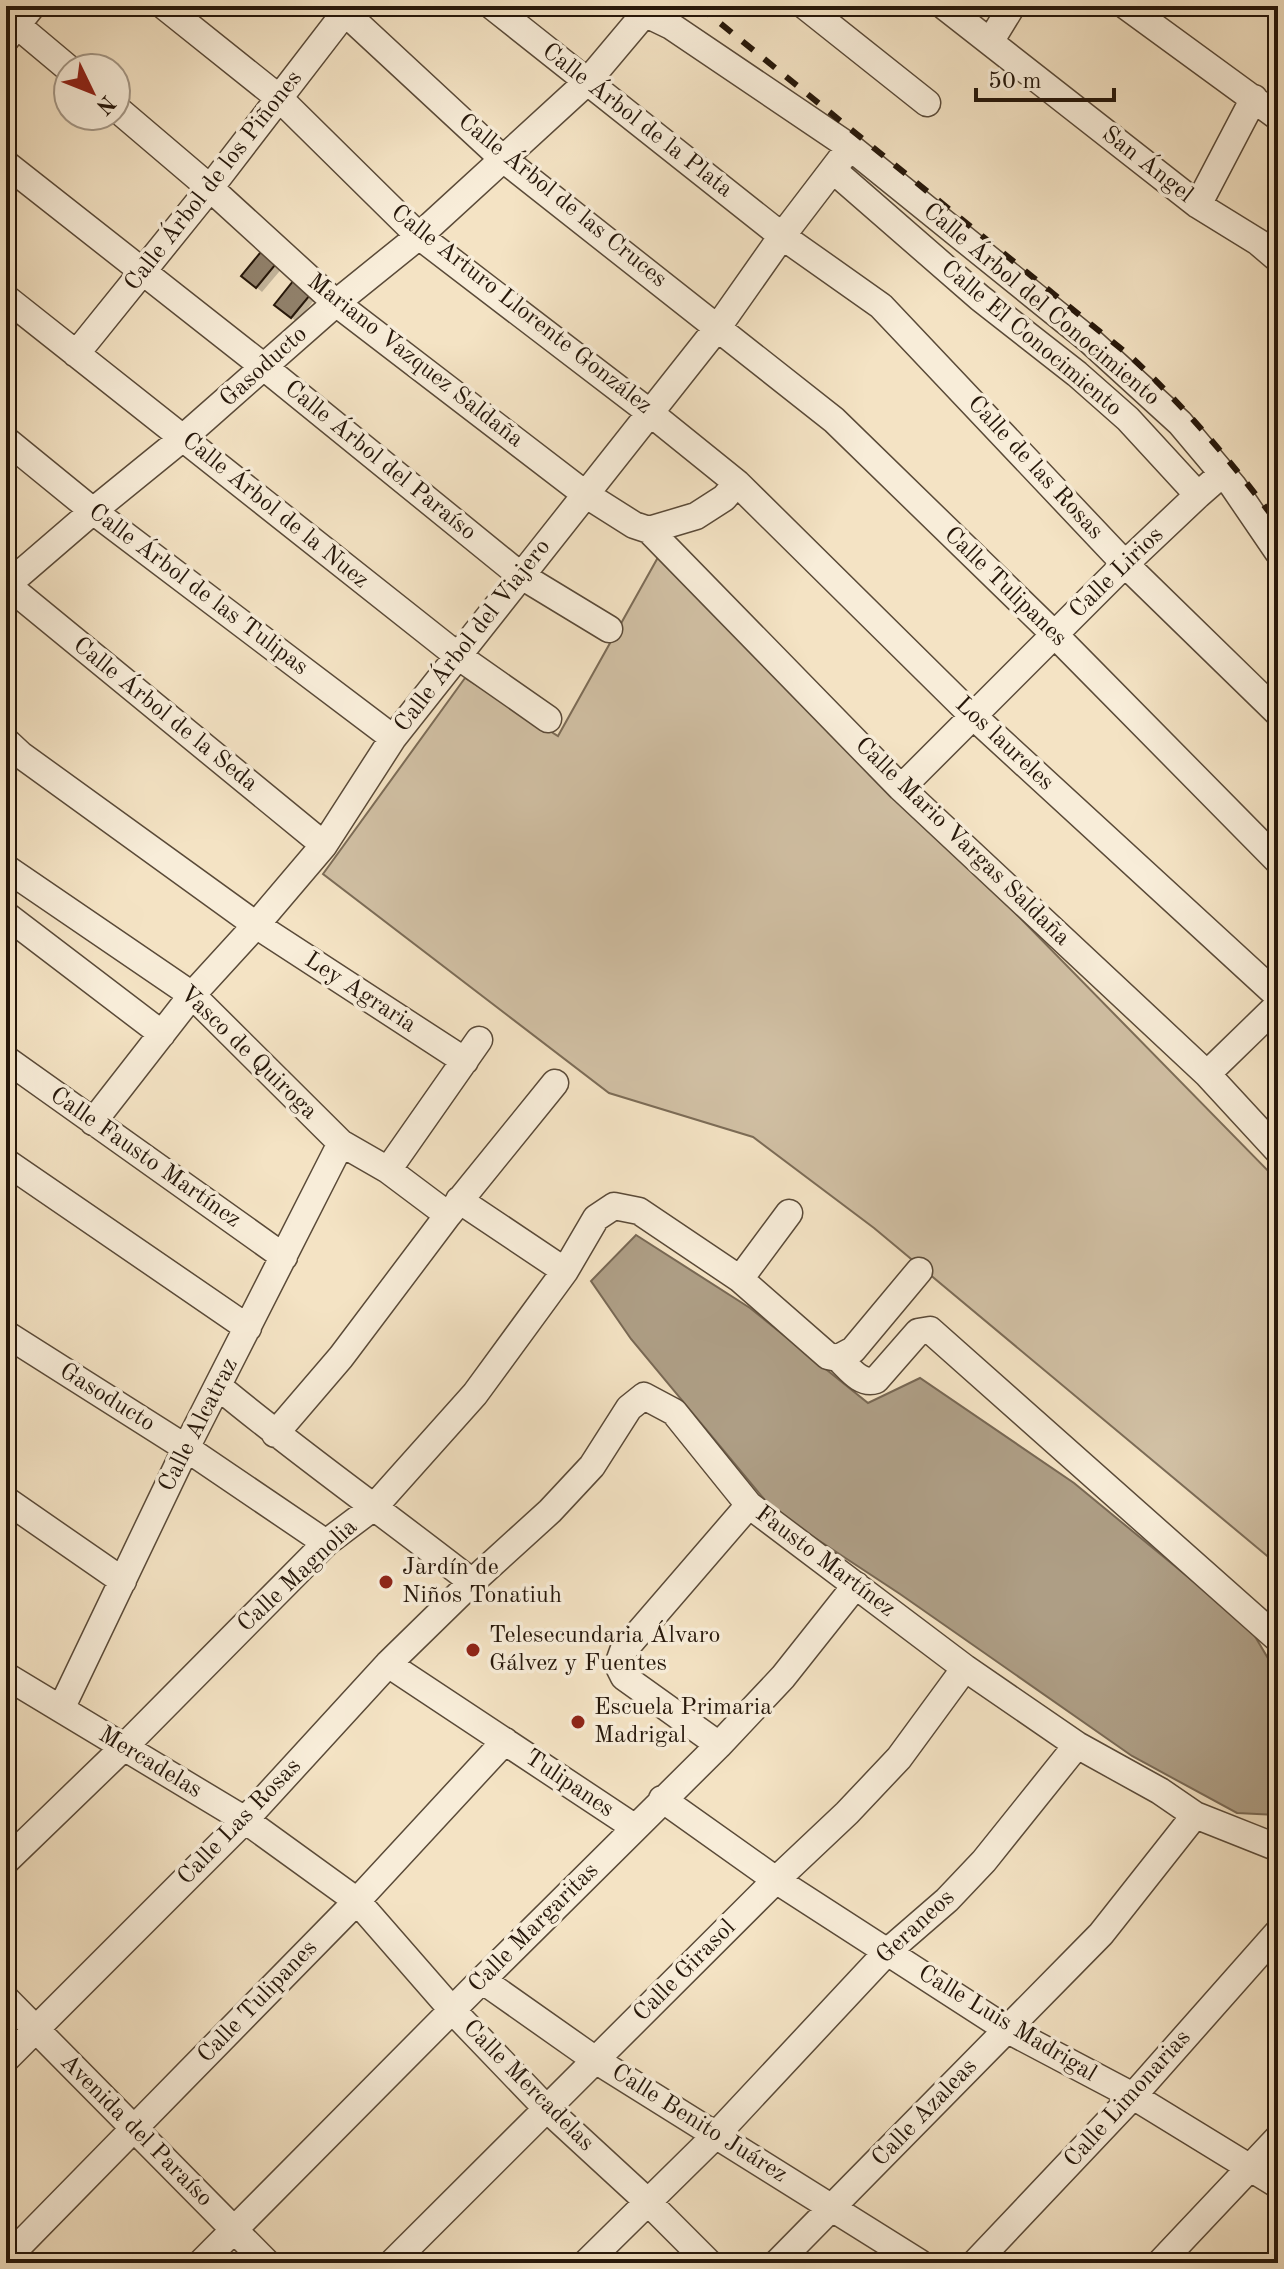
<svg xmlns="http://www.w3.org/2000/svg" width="1284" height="2269" viewBox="0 0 1284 2269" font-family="'Old Standard TT',serif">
<rect width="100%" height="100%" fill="#f4e3c4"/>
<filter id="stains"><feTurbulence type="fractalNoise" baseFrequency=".0025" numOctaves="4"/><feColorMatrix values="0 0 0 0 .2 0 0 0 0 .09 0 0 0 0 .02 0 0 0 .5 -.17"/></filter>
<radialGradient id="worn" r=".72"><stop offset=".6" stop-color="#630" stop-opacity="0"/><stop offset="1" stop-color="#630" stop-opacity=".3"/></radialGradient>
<path fill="#d1c0a4" stroke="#7c6c57" stroke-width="2" d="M661 552 1278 1181V1565L874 1228 753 1137 609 1093 323 874 465 678 558 736Z"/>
<path fill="#ae9e85" stroke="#786854" stroke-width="2" d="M636 1235 750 1308 868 1403 920 1378 1074 1483 1250 1628 1278 1675V1815L1237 1813 1132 1756 900 1594 774 1511 631 1339 591 1281Z"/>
<path fill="#0003" d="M266 250 284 266 262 292 249 281Z
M313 290 318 295 297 322 282 310Z"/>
<path fill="#91816b" stroke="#26170a" stroke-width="2" d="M265 247 280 259 256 288 241 276Z
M298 275 315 289 291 318 274 305Z"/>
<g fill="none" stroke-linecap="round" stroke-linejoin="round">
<g stroke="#5a4a38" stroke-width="29">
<path id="minor" d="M164 6 279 98 419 236 649 412 737 483 972 715 1278 996
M338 6 502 158 834 420 1054 634 1278 861
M492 6 782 236 881 306 1125 564 1278 713
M805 6 927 103
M944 6 1198 205 1258 242 1278 259
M1126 6 1278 117
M644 13 671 26 850 147 1089 340 1180 423 1233 486 1278 552
M6 16 68 68
M6 39 32 6
M990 42 1012 6
M116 108 210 188 336 303 585 494 634 525 649 530 696 516 724 498 737 483
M6 164 264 367 520 575 609 629
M833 170 980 298 1077 374 1128 419 1198 495 1222 474
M1198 205 1254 98
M6 298 458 656 548 719
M76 354 210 188 350 6
M6 440 93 511 393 738
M649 530 901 788 1207 1074 1278 1151
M7 585 324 845
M6 586 93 511 184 437 336 303 419 236 587 82 651 6
M6 741 21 755 256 925 465 1061
M901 788 1125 564 1198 495
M6 868 192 995 341 1143 388 1170 448 1215
M6 915 162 1034
M6 1059 284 1257
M1207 1074 1278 1005
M93 1122 192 995 256 925 324 845 393 738 718 327 782 236 850 147
M6 1162 248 1328
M388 1170 479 1040
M459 1200 565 1271
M740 1279 789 1213
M6 1334 186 1448 326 1543
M838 1358C849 1368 860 1385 876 1380L918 1332 930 1330 1278 1639
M219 1387C301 1455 388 1516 472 1582
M275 1434 341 1357 448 1215 555 1083
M6 1500 123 1581
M388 1664 634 1827
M6 1676 245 1820 357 1901 453 2011 547 2109 648 2202 709 2263
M61 1709 186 1448 341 1143
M719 1745 624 1677 618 1665 623 1651 749 1505
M662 1799 776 1880 1008 2030 1133 2096 1278 2185
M6 1861 124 1747 326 1543 375 1506 475 1394 565 1271 596 1218 614 1206 639 1211 740 1279 828 1356 838 1358 853 1350 919 1271
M482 1980 597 2061 920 2263
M6 1999 267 2263
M6 2059 245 1820 388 1664 472 1582 550 1511 592 1466 629 1408 644 1396 674 1412 749 1505 965 1668 1077 1745 1160 1791 1195 1815 1278 1848
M6 2259 357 1901 505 1741
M201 2263 482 1980 719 1745 783 1677 856 1585
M392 2263 776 1880 847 1813 899 1758 965 1668
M586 2263 716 2135 887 1952 947 1900 984 1861 1077 1745
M777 2263 1101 1934 1195 1815
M975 2263 1133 2096 1278 1932
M1160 2263 1278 2138"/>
</g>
<use href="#minor" stroke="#f8edd9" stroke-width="26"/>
<path stroke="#26170a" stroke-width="6" stroke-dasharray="14 14" stroke-linecap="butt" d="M699 6 1130 356C1185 407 1233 463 1278 524"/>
</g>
<g fill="#8f2418" stroke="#f8edd9" stroke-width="3">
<circle cx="386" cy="1582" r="8"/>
<circle cx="473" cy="1650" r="8"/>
<circle cx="578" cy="1722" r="8"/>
</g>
<g text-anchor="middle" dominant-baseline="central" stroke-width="7" stroke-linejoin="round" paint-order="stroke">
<g font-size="24" fill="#26170a" stroke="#f8edd9">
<text transform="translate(637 121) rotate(38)">Calle Árbol de la Plata</text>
<text transform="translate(1147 165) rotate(38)">San Ángel</text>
<text transform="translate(214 181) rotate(-52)">Calle Árbol de los Piñones</text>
<text transform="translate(562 201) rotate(39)">Calle Árbol de las Cruces</text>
<text transform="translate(1041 305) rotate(40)">Calle Árbol del Conocimiento</text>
<text transform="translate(521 310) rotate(38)">Calle Arturo Llorente González</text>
<text transform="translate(1031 339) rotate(40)">Calle El Conocimiento</text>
<text transform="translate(415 361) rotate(38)">Mariano Vazquez Saldaña</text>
<text transform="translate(264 367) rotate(-42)">Gasoducto</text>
<text transform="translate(380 461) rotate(39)">Calle Árbol del Paraíso</text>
<text transform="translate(1035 468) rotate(47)">Calle de las Rosas</text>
<text transform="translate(275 511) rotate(39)">Calle Árbol de la Nuez</text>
<text transform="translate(1117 573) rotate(-44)">Calle Lirios</text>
<text transform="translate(1005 587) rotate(44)">Calle Tulipanes</text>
<text transform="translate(198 590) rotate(37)">Calle Árbol de las Tulipas</text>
<text transform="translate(473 636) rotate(-52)">Calle Árbol del Viajero</text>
<text transform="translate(165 715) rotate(39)">Calle Árbol de la Seda</text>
<text transform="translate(1004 744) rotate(43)">Los laureles</text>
<text transform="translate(962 842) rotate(44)">Calle Mario Vargas Saldaña</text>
<text transform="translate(360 993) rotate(33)">Ley Agraria</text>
<text transform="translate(248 1053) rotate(44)">Vasco de Quiroga</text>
<text transform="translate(145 1158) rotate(35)">Calle Fausto Martínez</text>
<text transform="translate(107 1398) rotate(32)">Gasoducto</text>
<text transform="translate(199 1425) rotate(-63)">Calle Alcatraz</text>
<text transform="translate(825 1562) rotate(37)">Fausto Martínez</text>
<text transform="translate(298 1576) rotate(-43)">Calle Magnolia</text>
<text transform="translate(150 1763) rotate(31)">Mercadelas</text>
<text transform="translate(569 1784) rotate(34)">Tulipanes</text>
<text transform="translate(240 1822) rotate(-46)">Calle Las Rosas</text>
<text transform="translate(916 1927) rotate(-43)">Geraneos</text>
<text transform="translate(534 1928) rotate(-45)">Calle Margaritas</text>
<text transform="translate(685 1971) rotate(-45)">Calle Girasol</text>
<text transform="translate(258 2002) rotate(-46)">Calle Tulipanes</text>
<text transform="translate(1007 2024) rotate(31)">Calle Luis Madrigal</text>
<text transform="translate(528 2086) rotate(45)">Calle Mercadelas</text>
<text transform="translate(1128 2099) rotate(-48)">Calle Limonarias</text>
<text transform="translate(925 2113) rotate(-46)">Calle Azaleas</text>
<text transform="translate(699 2124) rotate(32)">Calle Benito Juárez</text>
<text transform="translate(136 2131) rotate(45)">Avenida del Paraíso</text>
</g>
<g font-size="24" fill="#26170a" stroke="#f8edd9" text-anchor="start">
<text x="402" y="1568">Jardín de<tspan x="402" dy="28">Niños Tonatiuh</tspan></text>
<text x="489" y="1636">Telesecundaria Álvaro<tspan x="489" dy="28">Gálvez y Fuentes</tspan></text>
<text x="594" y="1708">Escuela Primaria<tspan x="594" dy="28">Madrigal</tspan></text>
</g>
</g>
<rect width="1284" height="2269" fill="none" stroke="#f4e3c4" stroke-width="32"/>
<rect x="8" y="8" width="1268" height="2253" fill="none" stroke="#26170a" stroke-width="4"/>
<rect x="16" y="16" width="1252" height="2237" fill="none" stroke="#26170a" stroke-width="2"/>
<g transform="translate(92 92) rotate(133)"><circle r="38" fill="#f8edd9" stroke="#a49786" stroke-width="2"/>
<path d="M0-6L14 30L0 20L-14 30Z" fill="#8f2418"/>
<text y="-12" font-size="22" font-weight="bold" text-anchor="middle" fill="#26170a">N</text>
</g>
<path d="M976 88v12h138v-12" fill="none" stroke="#26170a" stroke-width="4"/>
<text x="988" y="88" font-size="24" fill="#26170a" stroke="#f8edd9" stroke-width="6" paint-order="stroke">50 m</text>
<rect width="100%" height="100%" filter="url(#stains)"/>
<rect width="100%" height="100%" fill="url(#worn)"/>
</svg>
